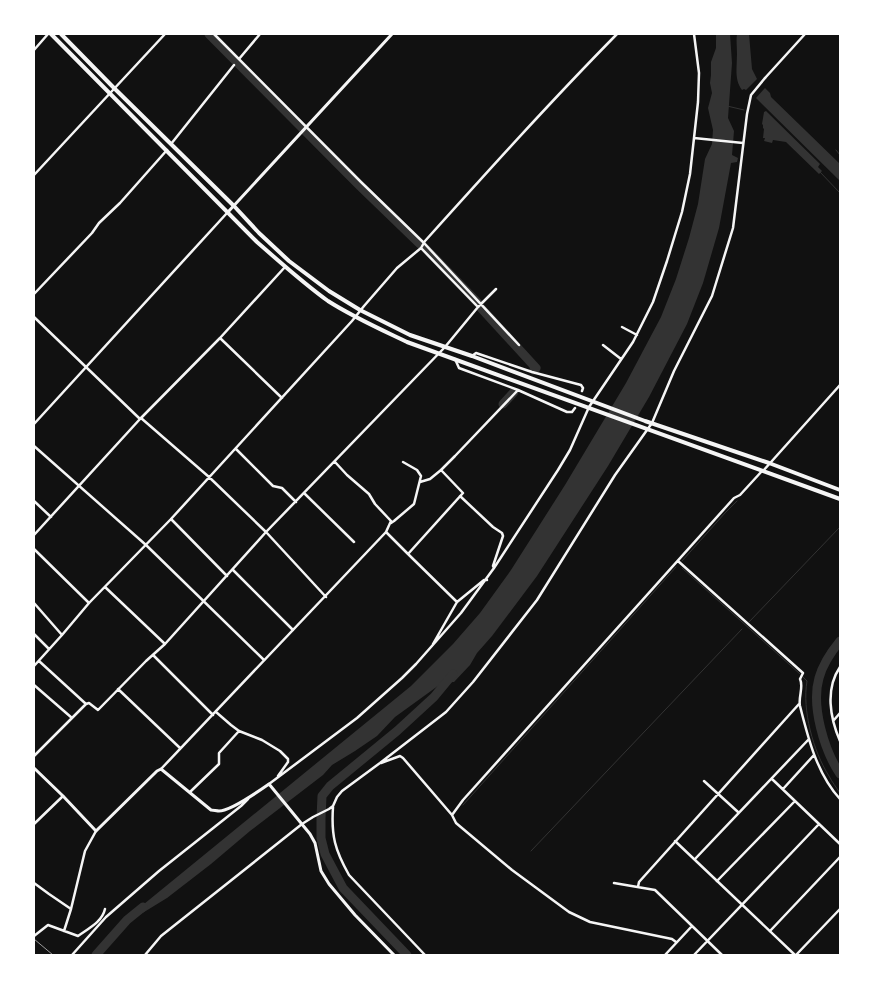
<svg xmlns="http://www.w3.org/2000/svg" width="874" height="989" viewBox="0 0 874 989" font-family="Montserrat,sans-serif">
<rect width="100%" height="100%" fill="#111"/>
<path fill="#333" d="M716 34H730L732 63 728 118 734 131 732 155 738 158 737 162 731 163 719 228 703 283 687 324 649 397 608 466 537 576 492 636 477 653 470 665 454 682 442 683 395 717 377 736 355 751 332 765 323 775 250 831 211 864 167 898 136 917 133 913 411 686 453 644 480 613 511 570 565 485 626 383 661 317 676 279 689 238 698 204 705 159 712 144 713 130 708 108 712 93 710 83 711 75V62L716 48Z
M737 34H749L752 69 757 79 746 90 744 89 742 90C734 79 737 67 737 54 737 47 736 41 737 34Z
M765 88 770 93 771 97 840 164V181L756 98Z
M766 111 820 164 818 167 822 171 819 174 786 142 773 140 772 143 764 141 765 138H763L764 129 763 128V125L762 124 764 112Z"/>
<g fill="none" stroke-linecap="round" stroke-linejoin="round">
<path stroke="#333" stroke-width="1" d="M727 106 744 110
M836 150 840 155
M820 172 840 193
M682 561 725 513 737 501
M682 568 800 674
M749 622 840 527
M803 677 807 681C802 710 813 751 829 776 832 782 836 787 840 793
M463 805 676 567
M531 851 742 629"/>
<path stroke="#333" stroke-width="9" d="M209 34 360 186 420 244
M424 247 478 303
M481 308 536 368 534 370
M503 404 514 392
M840 641C831 652 823 663 819 678 811 706 824 750 840 774
M96 955 127 920 143 907
M407 955 343 888 325 854 321 838V818L322 796 330 786 397 731 434 697 453 674"/>
<path stroke="#f5f5f5" stroke-width="2.5" d="M214 34 361 182 424 243 519 345
M34 50 48 34
M239 59 260 34
M694 138 743 143
M171 144 234 65
M34 175 165 34
M421 248 478 307
M34 294 92 233 99 223 120 203 167 150
M34 317 140 419
M622 327 637 335
M220 338 282 398
M603 345 621 359
M472 356 476 353 532 372 581 385 583 388 582 391
M455 359 459 368 518 390 567 412H572L575 408
M141 418 209 477 266 532 326 597
M236 449 273 486 282 488 296 502
M335 462 347 475 369 494 375 504 391 521 386 532
M441 470 455 456 518 390
M304 493 354 542
M460 496 493 527 502 533 503 536 493 566 494 568
M34 501 51 517
M171 519 227 576
M391 523 394 521 414 504 421 476 417 470 403 462
M34 535 140 419 220 338 285 267
M34 549 89 603
M408 554 457 602
M678 561 803 673 800 679C804 687 798 697 800 706 808 738 817 774 840 799
M233 570 293 630
M105 587 165 644
M34 603 62 635
M34 634 49 649
M433 644 457 602 484 580H487
M153 655 213 715
M39 661 86 704
M34 666 62 635 89 603 171 519 352 321 364 306 397 268 421 248 425 241C488 171 551 101 617 34
M840 667C825 689 830 718 840 741
M34 685 72 718
M118 689 180 748
M216 712 231 725 239 731 262 740 280 751 288 759V762L278 776
M834 720 840 713
M34 756 86 704 89 703 98 710 146 661 165 644 266 532 445 347 478 307 496 289
M381 763 400 756 403 758 452 815 456 823 512 870 569 912 590 922 672 939 676 942
M161 769 386 532 408 554 463 493 441 470 430 479 420 482
M772 779 840 844
M704 781 738 812
M269 784 357 718 402 678 416 664 461 613 494 568 558 470 570 450 589 407 633 342 653 302 667 261 682 212 690 174 698 102 699 73 694 34
M783 789 814 755
M190 792 219 764V753L239 731
M333 807C331 836 335 850 349 875L425 955
M452 815 463 800 734 498 740 495 762 471
M34 824 63 796
M302 824 313 817 329 809 333 806 337 797 342 791 380 763 446 712 473 682 537 600 615 475 652 423 674 371 712 296 733 228 747 114 751 95 765 78
M695 859 809 739
M717 881 795 801
M34 883 49 894 71 909
M614 883 655 890 722 955
M638 887 639 882 799 704
M64 931 71 909 85 851 96 831
M770 931 840 857
M34 936 48 925 78 936C89 928 102 922 105 909
M72 955 106 917 159 871 241 806 248 799
M665 955 692 926
M694 955 819 824
M796 955 840 909"/>
<path stroke="#f5f5f5" stroke-width="2.5" d="M765 78 805 34
M34 424 227 213
M34 446 146 545 264 660
M763 471 840 385
M675 841 795 955
M145 955 161 936 302 824"/>
<path stroke="#f5f5f5" stroke-width="3" d="M228 212 392 34
M34 768 63 796 96 831 157 771 161 769 211 810C212 810 218 811 219 811 230 811 259 791 269 784L310 834 315 843 321 871 329 884 355 915 394 955"/>
<path stroke="#f5f5f5" stroke-width="4" d="M51 34 257 242C280 262 303 283 328 301 353 317 380 329 407 342L840 499
M61 34 114 88 234 206 259 233 289 261 329 291 360 310 410 335 472 356 645 421 769 463 840 490"/>
<path stroke="#9a9a9a" stroke-width="1" d="M34 939 53 955"/>
</g>
<rect width="874" height="989" fill="none" stroke="#ffffff" stroke-width="70"/>
</svg>
